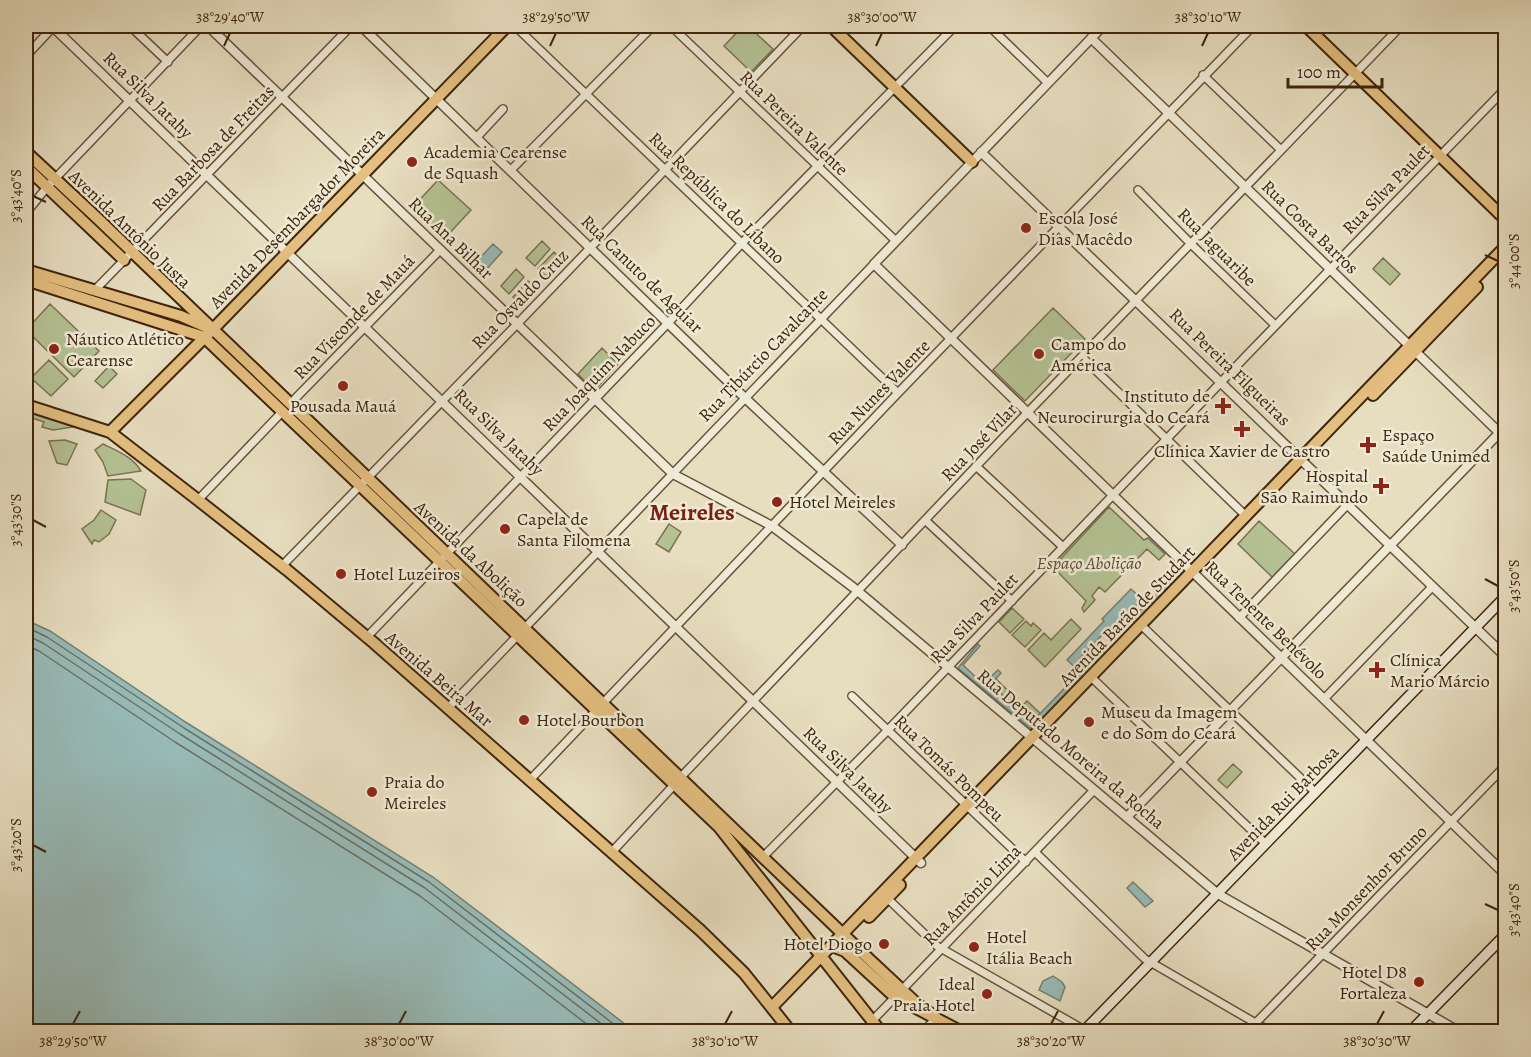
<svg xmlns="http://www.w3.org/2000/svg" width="1531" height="1057" viewBox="0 0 1531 1057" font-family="Alegreya,serif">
<rect width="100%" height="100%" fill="#e7dec0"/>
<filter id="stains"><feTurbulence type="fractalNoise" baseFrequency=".00333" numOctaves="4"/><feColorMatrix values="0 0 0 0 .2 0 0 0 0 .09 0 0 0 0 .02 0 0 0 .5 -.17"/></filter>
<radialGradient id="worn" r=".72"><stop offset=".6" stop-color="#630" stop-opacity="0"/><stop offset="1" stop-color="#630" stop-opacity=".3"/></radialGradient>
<path fill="#b4c193" stroke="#797350" stroke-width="1.5" d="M743 26H748L773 49 751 72 724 46Z
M438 180 471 210 446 237 413 207Z
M542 241 550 249 535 266 526 258Z
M554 252 562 260 546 277 538 269Z
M1383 258 1400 274 1390 285 1373 269Z
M516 269 524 277 509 294 501 286Z
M528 281 537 288 521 305 513 297Z
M50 304 99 351 74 377 26 330Z
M1053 308 1085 339 1025 401 993 370Z
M602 348 618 364 596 389H592L578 374Z
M49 360 68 379 51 396 31 378Z
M109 366 117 374 103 388 95 381Z
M26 408 79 426 53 430 42 427 44 422 26 416Z
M65 440 77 444 67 465 57 463 49 441Z
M103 444C117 451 133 457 141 471L108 476 103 462 95 450Z
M131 479 146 490 140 515 105 502 108 480Z
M1109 507 1144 540 1148 538 1165 554 1159 560 1147 549 1105 592 1099 587 1092 596 1095 600 1084 612 1082 608 1086 601 1053 567Z
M101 510 116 520 109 534 99 542 94 540 92 544 82 529 94 520Z
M1259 521 1295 554 1273 578 1238 544Z
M669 524 681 532 669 552 656 544Z
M1176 565 1183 572 1134 623 1132 618 1175 575 1171 571Z
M1012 608 1024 619 1010 633 999 622Z
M1071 619 1081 629 1045 667 1028 650 1044 633 1051 640Z
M1026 621 1031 626 1033 623 1041 630 1025 647 1012 635Z
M1098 640 1101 643 1098 646 1105 653 1089 670 1079 660Z
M996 679 1023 705 1027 701 1040 713 1031 723 990 684Z
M1233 764 1242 772 1227 788 1218 780Z"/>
<path fill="#98bbb8" stroke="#747f73" stroke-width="1.5" d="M493 244 502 252 485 271 476 262Z
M1131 589 1142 599 1113 629 1110 627 1079 659 1089 670 1033 728H1030L958 668 978 644 980 646 963 665 983 684 998 670 1001 673 991 684 1031 723 1080 672 1067 660 1104 621 1102 619Z
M26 620 50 631 187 723 433 877 634 1031H26Z
M1133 882 1153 901 1145 907 1127 888Z
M1053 976 1062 982 1065 987 1060 1001 1039 990 1043 981Z"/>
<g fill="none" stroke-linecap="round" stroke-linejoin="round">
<path stroke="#6b7062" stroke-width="1.5" d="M26 627 47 637 184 728 429 882 624 1032
M26 635 43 643 180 734 425 888 612 1032
M26 645 39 651 175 742 420 896 597 1032"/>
<g stroke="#685339" stroke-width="10">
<path id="minor" d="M130 26 168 62
M515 26 898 393
M671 26 896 241
M989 26 1048 83
M26 56 54 26
M1203 75 1280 149
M477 137 503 109
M511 170 653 26
M1138 190 1191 244 1275 325
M26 213 47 187 201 26
M94 291 351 26
M1082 357 1246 516
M290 404 439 251
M976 466 1063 547
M198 500 283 411
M925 520 1012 601
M282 566 522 319 803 26
M1239 618 1348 504
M1141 625 1316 793
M366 638 669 322 742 243 955 26
M1091 677 1266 844
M852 696 1026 862
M1324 699 1432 587
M448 708 874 264
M681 777 1002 439 1401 26
M529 781 898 393 1253 26
M1035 852 1145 959 1271 1032
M611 853 674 785
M764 856 887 731 1248 354 1506 88
M886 897 937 946 1088 1032
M872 1021 1094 790
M923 1032 937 1017
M1247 1032 1506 765"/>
</g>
<g stroke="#685339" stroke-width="11">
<path id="tertiary" d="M52 26 921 863
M208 26 673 474 772 526 854 588 1218 894 1460 1032
M361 26 745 398 902 545
M1103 26 874 264 1506 875
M1091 38 1506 439
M981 152 1506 657
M1127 817 1506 426"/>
</g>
<g stroke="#3e250c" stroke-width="12">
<path id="secondary" d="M1083 1032 1506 596
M1410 1032 1506 934"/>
</g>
<g stroke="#3e250c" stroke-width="14">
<path id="primary" d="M831 26 972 162
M1306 26 1506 220
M26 152 97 218 870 960 915 1002 931 1014
M26 167 124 260
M26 270 181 316 206 327
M26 280 204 337 719 827 881 1032
M1373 395 1477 287
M26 405 110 432 198 500 287 570 374 643 700 930 744 973 791 1032
M110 432 218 324 507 26
M869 917 900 885
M832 946 845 951 895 997 962 1032
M772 1007 1506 246"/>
</g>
<use href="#minor" stroke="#efead6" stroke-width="7"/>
<use href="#tertiary" stroke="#efead6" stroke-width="8"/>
<use href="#secondary" stroke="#efead6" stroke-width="9"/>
<use href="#primary" stroke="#e4bf80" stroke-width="10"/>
</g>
<path fill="none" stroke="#3e250c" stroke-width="2" d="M224 46 230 33M550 46 556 33M876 46 882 33M1202 46 1208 33M33 196 46 202M1485 255 1498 261M33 520 46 527M1485 579 1498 586M33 845 46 852M1485 904 1498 910M73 1024 80 1011M399 1024 406 1011M725 1024 732 1011M1051 1024 1058 1011M1377 1024 1384 1011"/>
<g fill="#8f2418" stroke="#efead6" stroke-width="2">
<circle cx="412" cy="162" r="6"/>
<circle cx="1026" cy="228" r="6"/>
<circle cx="54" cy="349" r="6"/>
<circle cx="1039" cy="354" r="6"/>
<circle cx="343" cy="386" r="6"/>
<path d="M1220 397h6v6h6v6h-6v6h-6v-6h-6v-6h6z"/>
<path d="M1239 420h6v6h6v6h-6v6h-6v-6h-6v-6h6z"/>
<path d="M1365 436h6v6h6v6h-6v6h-6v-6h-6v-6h6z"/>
<path d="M1378 477h6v6h6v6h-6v6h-6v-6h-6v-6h6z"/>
<circle cx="777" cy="502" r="6"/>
<circle cx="505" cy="529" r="6"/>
<circle cx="341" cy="574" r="6"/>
<path d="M1374 661h6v6h6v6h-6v6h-6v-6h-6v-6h6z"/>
<circle cx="524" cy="720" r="6"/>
<circle cx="1089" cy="722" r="6"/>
<circle cx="372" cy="792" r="6"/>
<circle cx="884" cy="944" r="6"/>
<circle cx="974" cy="947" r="6"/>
<circle cx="1419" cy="982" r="6"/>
<circle cx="987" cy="994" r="6"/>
</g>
<g text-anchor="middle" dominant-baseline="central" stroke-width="5" stroke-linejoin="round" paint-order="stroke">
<g font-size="18" fill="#3e250c" stroke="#efead6">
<text transform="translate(148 95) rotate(44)">Rua Silva Jatahy</text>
<text transform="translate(794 123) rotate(44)">Rua Pereira Valente</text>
<text transform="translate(213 148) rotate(-46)">Rua Barbosa de Freitas</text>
<text transform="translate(1386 189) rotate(-46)">Rua Silva Paulet</text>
<text transform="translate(717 198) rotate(44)">Rua República do Líbano</text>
<text transform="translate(297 218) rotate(-46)">Avenida Desembargador Moreira</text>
<text transform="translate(1310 227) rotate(44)">Rua Costa Barros</text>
<text transform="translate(130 229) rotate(44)">Avenida Antônio Justa</text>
<text transform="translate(451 238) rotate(44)">Rua Ana Bilhar</text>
<text transform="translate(1217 247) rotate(45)">Rua Jaguaribe</text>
<text transform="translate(642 274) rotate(44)">Rua Canuto de Aguiar</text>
<text transform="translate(520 299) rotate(-46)">Rua Osvaldo Cruz</text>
<text transform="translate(354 317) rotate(-46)">Rua Visconde de Mauá</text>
<text transform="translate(763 355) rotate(-46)">Rua Tibúrcio Cavalcante</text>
<text transform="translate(1230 367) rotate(44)">Rua Pereira Filgueiras</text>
<text transform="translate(599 373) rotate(-46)">Rua Joaquim Nabuco</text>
<text transform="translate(879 392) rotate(-46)">Rua Nunes Valente</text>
<text transform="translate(499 432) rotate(44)">Rua Silva Jatahy</text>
<text transform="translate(979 442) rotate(-46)">Rua José Vilar</text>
<text transform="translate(471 554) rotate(43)">Avenida da Abolição</text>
<text transform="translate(1127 616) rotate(-46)">Avenida Barão de Studart</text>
<text transform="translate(974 618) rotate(-46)">Rua Silva Paulet</text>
<text transform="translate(1266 620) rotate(44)">Rua Tenente Benévolo</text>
<text transform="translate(439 679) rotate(41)">Avenida Beira Mar</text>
<text transform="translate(1071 749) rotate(40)">Rua Deputado Moreira da Rocha</text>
<text transform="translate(949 768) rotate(44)">Rua Tomás Pompeu</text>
<text transform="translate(848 770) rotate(44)">Rua Silva Jatahy</text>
<text transform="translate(1283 803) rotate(-46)">Avenida Rui Barbosa</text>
<text transform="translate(1366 888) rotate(-46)">Rua Monsenhor Bruno</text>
<text transform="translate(972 895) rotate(-46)">Rua Antônio Lima</text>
</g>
<g font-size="18" fill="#3e250c" stroke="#efead6" text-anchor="start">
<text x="424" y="152">Academia Cearense<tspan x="424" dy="21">de Squash</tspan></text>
<text x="1038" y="218">Escola José<tspan x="1038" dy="21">Dias Macêdo</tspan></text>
<text x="66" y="339">Náutico Atlético<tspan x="66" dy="21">Cearense</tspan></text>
<text x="1051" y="344">Campo do<tspan x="1051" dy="21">América</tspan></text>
<text x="1210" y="396" text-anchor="end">Instituto de<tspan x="1210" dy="21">Neurocirurgia do Ceará</tspan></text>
<text x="343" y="406" text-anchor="middle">Pousada Mauá</text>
<text x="1382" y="435">Espaço<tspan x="1382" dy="21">Saúde Unimed</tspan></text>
<text x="1242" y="451" text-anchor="middle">Clínica Xavier de Castro</text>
<text x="1368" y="476" text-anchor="end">Hospital<tspan x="1368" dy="21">São Raimundo</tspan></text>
<text x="789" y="502">Hotel Meireles</text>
<text x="517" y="519">Capela de<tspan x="517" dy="21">Santa Filomena</tspan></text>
<text x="353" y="574">Hotel Luzeiros</text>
<text x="1390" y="660">Clínica<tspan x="1390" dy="21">Mario Márcio</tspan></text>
<text x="1101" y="712">Museu da Imagem<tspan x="1101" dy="21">e do Som do Ceará</tspan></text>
<text x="536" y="720">Hotel Bourbon</text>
<text x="384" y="782">Praia do<tspan x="384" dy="21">Meireles</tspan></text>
<text x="986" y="937">Hotel<tspan x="986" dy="21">Itália Beach</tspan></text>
<text x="872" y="944" text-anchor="end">Hotel Diogo</text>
<text x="1407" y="972" text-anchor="end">Hotel D8<tspan x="1407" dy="21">Fortaleza</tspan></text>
<text x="975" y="984" text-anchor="end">Ideal<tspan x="975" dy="21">Praia Hotel</tspan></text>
</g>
<g font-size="18" font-style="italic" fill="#5c4c2e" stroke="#efead6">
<text x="1089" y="563">Espaço Abolição</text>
</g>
<g font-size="24" font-weight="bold" fill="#7a1f14" stroke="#efead6">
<text x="692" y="512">Meireles</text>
</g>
</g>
<rect width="1531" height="1057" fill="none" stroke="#e7dec0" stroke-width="66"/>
<path d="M1288 78v9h94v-9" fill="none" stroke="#3e250c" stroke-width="3"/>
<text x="1297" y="78" font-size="18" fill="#3e250c" stroke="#efead6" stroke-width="4.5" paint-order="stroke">100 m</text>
<rect x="33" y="33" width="1465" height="991" fill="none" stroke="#3e250c" stroke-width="2"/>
<g font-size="15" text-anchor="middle" fill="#3e250c">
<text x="230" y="22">38°29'40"W</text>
<text x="556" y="22">38°29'50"W</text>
<text x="882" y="22">38°30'00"W</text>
<text x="1208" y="22">38°30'10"W</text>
<text transform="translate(16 196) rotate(-90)" y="5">3°43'40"S</text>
<text transform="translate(1514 261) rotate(-90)" y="5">3°44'00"S</text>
<text transform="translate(16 520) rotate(-90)" y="5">3°43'30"S</text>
<text transform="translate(1514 586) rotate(-90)" y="5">3°43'50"S</text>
<text transform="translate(16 845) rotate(-90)" y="5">3°43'20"S</text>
<text transform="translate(1514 910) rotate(-90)" y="5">3°43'40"S</text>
<text x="73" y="1046">38°29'50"W</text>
<text x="399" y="1046">38°30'00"W</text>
<text x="725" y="1046">38°30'10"W</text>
<text x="1051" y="1046">38°30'20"W</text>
<text x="1377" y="1046">38°30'30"W</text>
</g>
<rect width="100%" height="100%" filter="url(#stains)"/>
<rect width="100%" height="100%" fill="url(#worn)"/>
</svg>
